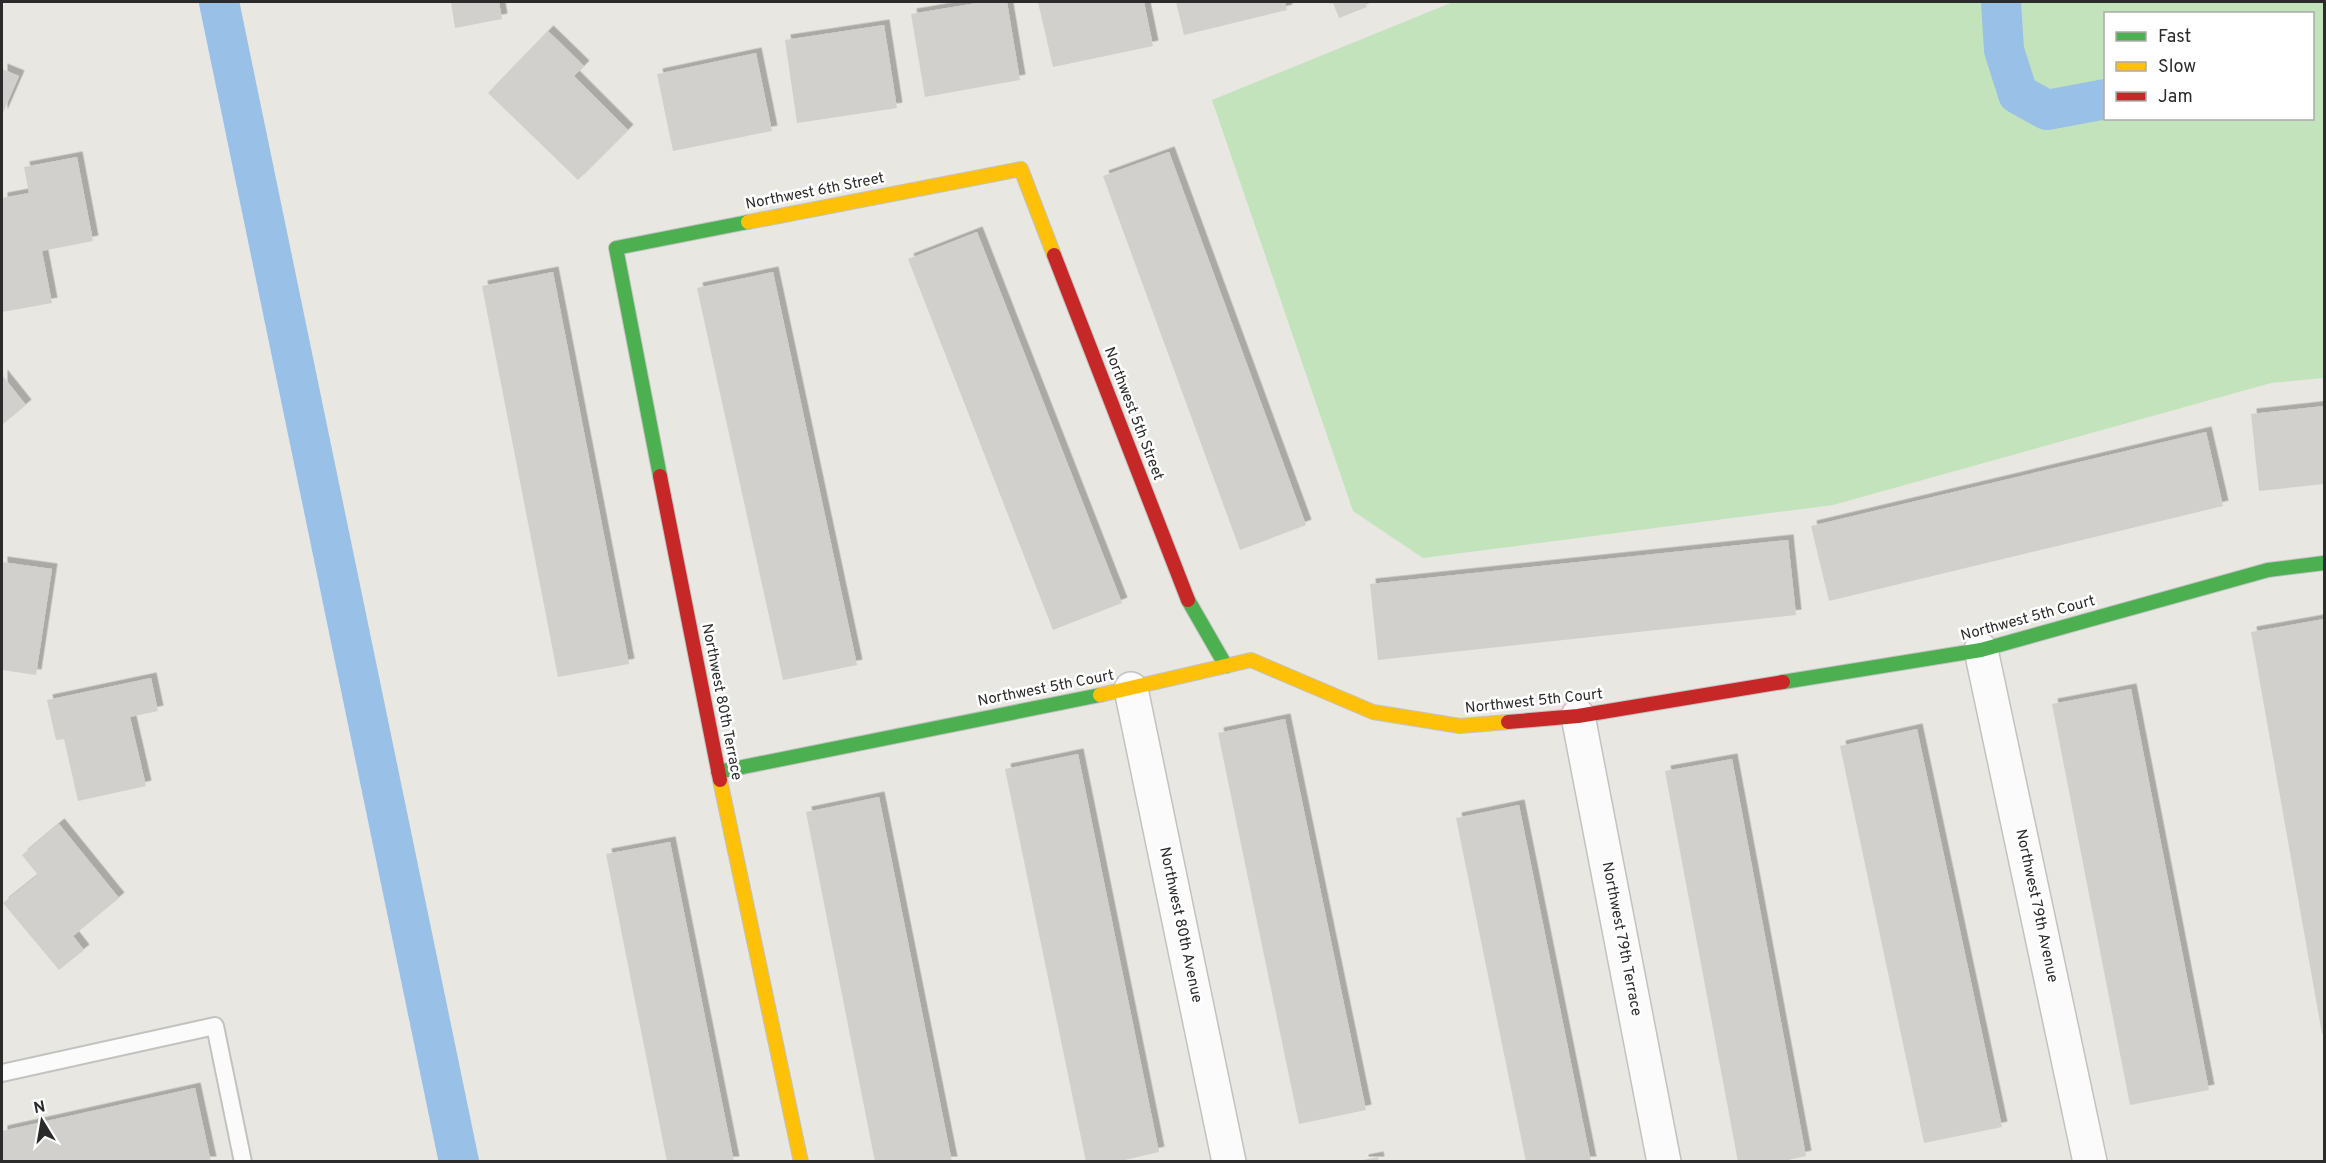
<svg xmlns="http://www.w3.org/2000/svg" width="2326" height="1163" viewBox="0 0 2326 1163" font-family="Overpass,sans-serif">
<defs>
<filter id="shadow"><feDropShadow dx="5.5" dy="-5.5" stdDeviation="0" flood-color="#0004"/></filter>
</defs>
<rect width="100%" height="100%" fill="#e8e7e2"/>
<path fill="#c3e3bc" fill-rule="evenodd" d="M1453 2H2324V378L2271 383 1833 505 1423 558 1353 511 1212 100ZM2106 14H2312V118H2106Z"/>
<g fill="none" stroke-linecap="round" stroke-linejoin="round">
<path stroke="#99c0e6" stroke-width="40" d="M219 2 459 1162
M2001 2 2004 50 2018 94 2047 110 2106 99"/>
</g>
<path fill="#d1d0cc" filter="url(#shadow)" d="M451 2H499L502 19 455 28Z
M983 2H1007L1020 80 925 97 911 14Z
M1038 2H1144L1153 46 1053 67Z
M1176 2H1285L1287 10 1184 35Z
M1329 2H1365L1367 7 1339 18 1333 3 1330 4Z
M884 25 897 108 797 123 785 40Z
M548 31 584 66 574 76 628 130 578 180 488 93Z
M756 53 772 131 673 151 657 74Z
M2 69 19 76 2 115Z
M1169 152 1306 525 1240 550 1103 176Z
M77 157 93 241 42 251 52 303 2 312V198L29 193 24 167Z
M977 232 1122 603 1053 630 908 259Z
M553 272 629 664 558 677 482 286Z
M773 272 857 665 783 680 697 288Z
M2 375 26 405 2 425Z
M2324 406V484L2259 491 2251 414Z
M2206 432 2223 506 1829 601 1811 526Z
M1788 540 1796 615 1378 660 1370 584Z
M2 562 52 569 36 675 2 670Z
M2324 619V1033L2322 1034 2251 632Z
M151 678 158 711 130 717 146 786 78 801 64 739 56 740 47 700Z
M2131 689 2209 1090 2130 1105 2052 704Z
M1285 719 1366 1110 1299 1124 1218 733Z
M1917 729 2002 1127 1924 1143 1840 746Z
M1078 754 1159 1152 1116 1162H1086L1005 769Z
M1732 759 1806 1156 1779 1162H1738L1665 771Z
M879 797 952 1162H875L806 812Z
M1519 805 1591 1162H1526L1456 818Z
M59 824 119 898 73 936 84 950 59 970 3 903 38 875 22 855Z
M670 842 734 1162H667L606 854Z
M195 1088 211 1162H2V1131Z
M1378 1157 1379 1162H1363V1160Z"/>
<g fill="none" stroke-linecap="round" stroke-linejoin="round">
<g stroke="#c2c2c1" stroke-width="20">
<path id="lane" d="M2 1073 215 1026 243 1162"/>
</g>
<g stroke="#c2c2c1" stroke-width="36">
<path id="street" d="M1981 650 2090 1162
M1131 689 1229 1162
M1578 716 1664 1162"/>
</g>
<g stroke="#c2c2c1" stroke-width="16">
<path id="fast" d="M660 476 616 248 748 222
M1188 600 1226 666
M1783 682 1981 650 2268 570 2324 563
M718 772 1100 695"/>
</g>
<g stroke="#c2c2c1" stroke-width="16">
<path id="slow" d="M748 222 1021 169 1054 255
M1100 695 1251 660 1373 712 1460 726 1508 722
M720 780 801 1162"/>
</g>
<g stroke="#c2c2c1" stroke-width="16">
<path id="jam" d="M1054 255 1188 600
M660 476 720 780
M1508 722 1578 716 1783 682"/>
</g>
<use href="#lane" stroke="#fcfbfb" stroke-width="16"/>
<use href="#street" stroke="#fcfbfb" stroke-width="33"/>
<use href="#fast" stroke="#4caf50" stroke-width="14"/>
<use href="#slow" stroke="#ffc107" stroke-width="14"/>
<use href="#jam" stroke="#c62828" stroke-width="14"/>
</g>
<g text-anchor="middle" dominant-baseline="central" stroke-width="5" stroke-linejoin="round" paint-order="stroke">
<g font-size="15" fill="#2b2b2b" stroke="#fff">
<text transform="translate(815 192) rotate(-11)">Northwest 6th Street</text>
<text transform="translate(1133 414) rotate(69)">Northwest 5th Street</text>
<text transform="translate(2028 619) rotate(-15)">Northwest 5th Court</text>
<text transform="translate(1046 689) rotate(-11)">Northwest 5th Court</text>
<text transform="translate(721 702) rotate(79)">Northwest 80th Terrace</text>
<text transform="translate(1534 702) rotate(-6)">Northwest 5th Court</text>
<text transform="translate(2036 906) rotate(78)">Northwest 79th Avenue</text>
<text transform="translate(1180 925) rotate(78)">Northwest 80th Avenue</text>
<text transform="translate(1621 939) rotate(79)">Northwest 79th Terrace</text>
</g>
</g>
<rect width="2326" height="1163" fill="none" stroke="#2b2b2b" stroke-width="6"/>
<rect x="2104" y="12" width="210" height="108" fill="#ffffff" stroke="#aaaaaa" stroke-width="1.5"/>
<rect x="2116" y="32" width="30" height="9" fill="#4caf50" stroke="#aaaaaa" stroke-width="1.5"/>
<text x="2158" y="42" font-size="18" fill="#2b2b2b">Fast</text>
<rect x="2116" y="62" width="30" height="9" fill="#ffc107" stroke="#aaaaaa" stroke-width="1.5"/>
<text x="2158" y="72" font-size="18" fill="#2b2b2b">Slow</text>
<rect x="2116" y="92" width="30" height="9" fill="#c62828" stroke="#aaaaaa" stroke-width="1.5"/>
<text x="2158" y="102" font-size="18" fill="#2b2b2b">Jam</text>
<g transform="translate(42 1121) rotate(349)" stroke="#ffffff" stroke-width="4.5" paint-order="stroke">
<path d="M0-4.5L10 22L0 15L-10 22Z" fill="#2b2b2b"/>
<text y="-9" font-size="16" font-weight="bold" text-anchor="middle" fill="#2b2b2b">N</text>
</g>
</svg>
